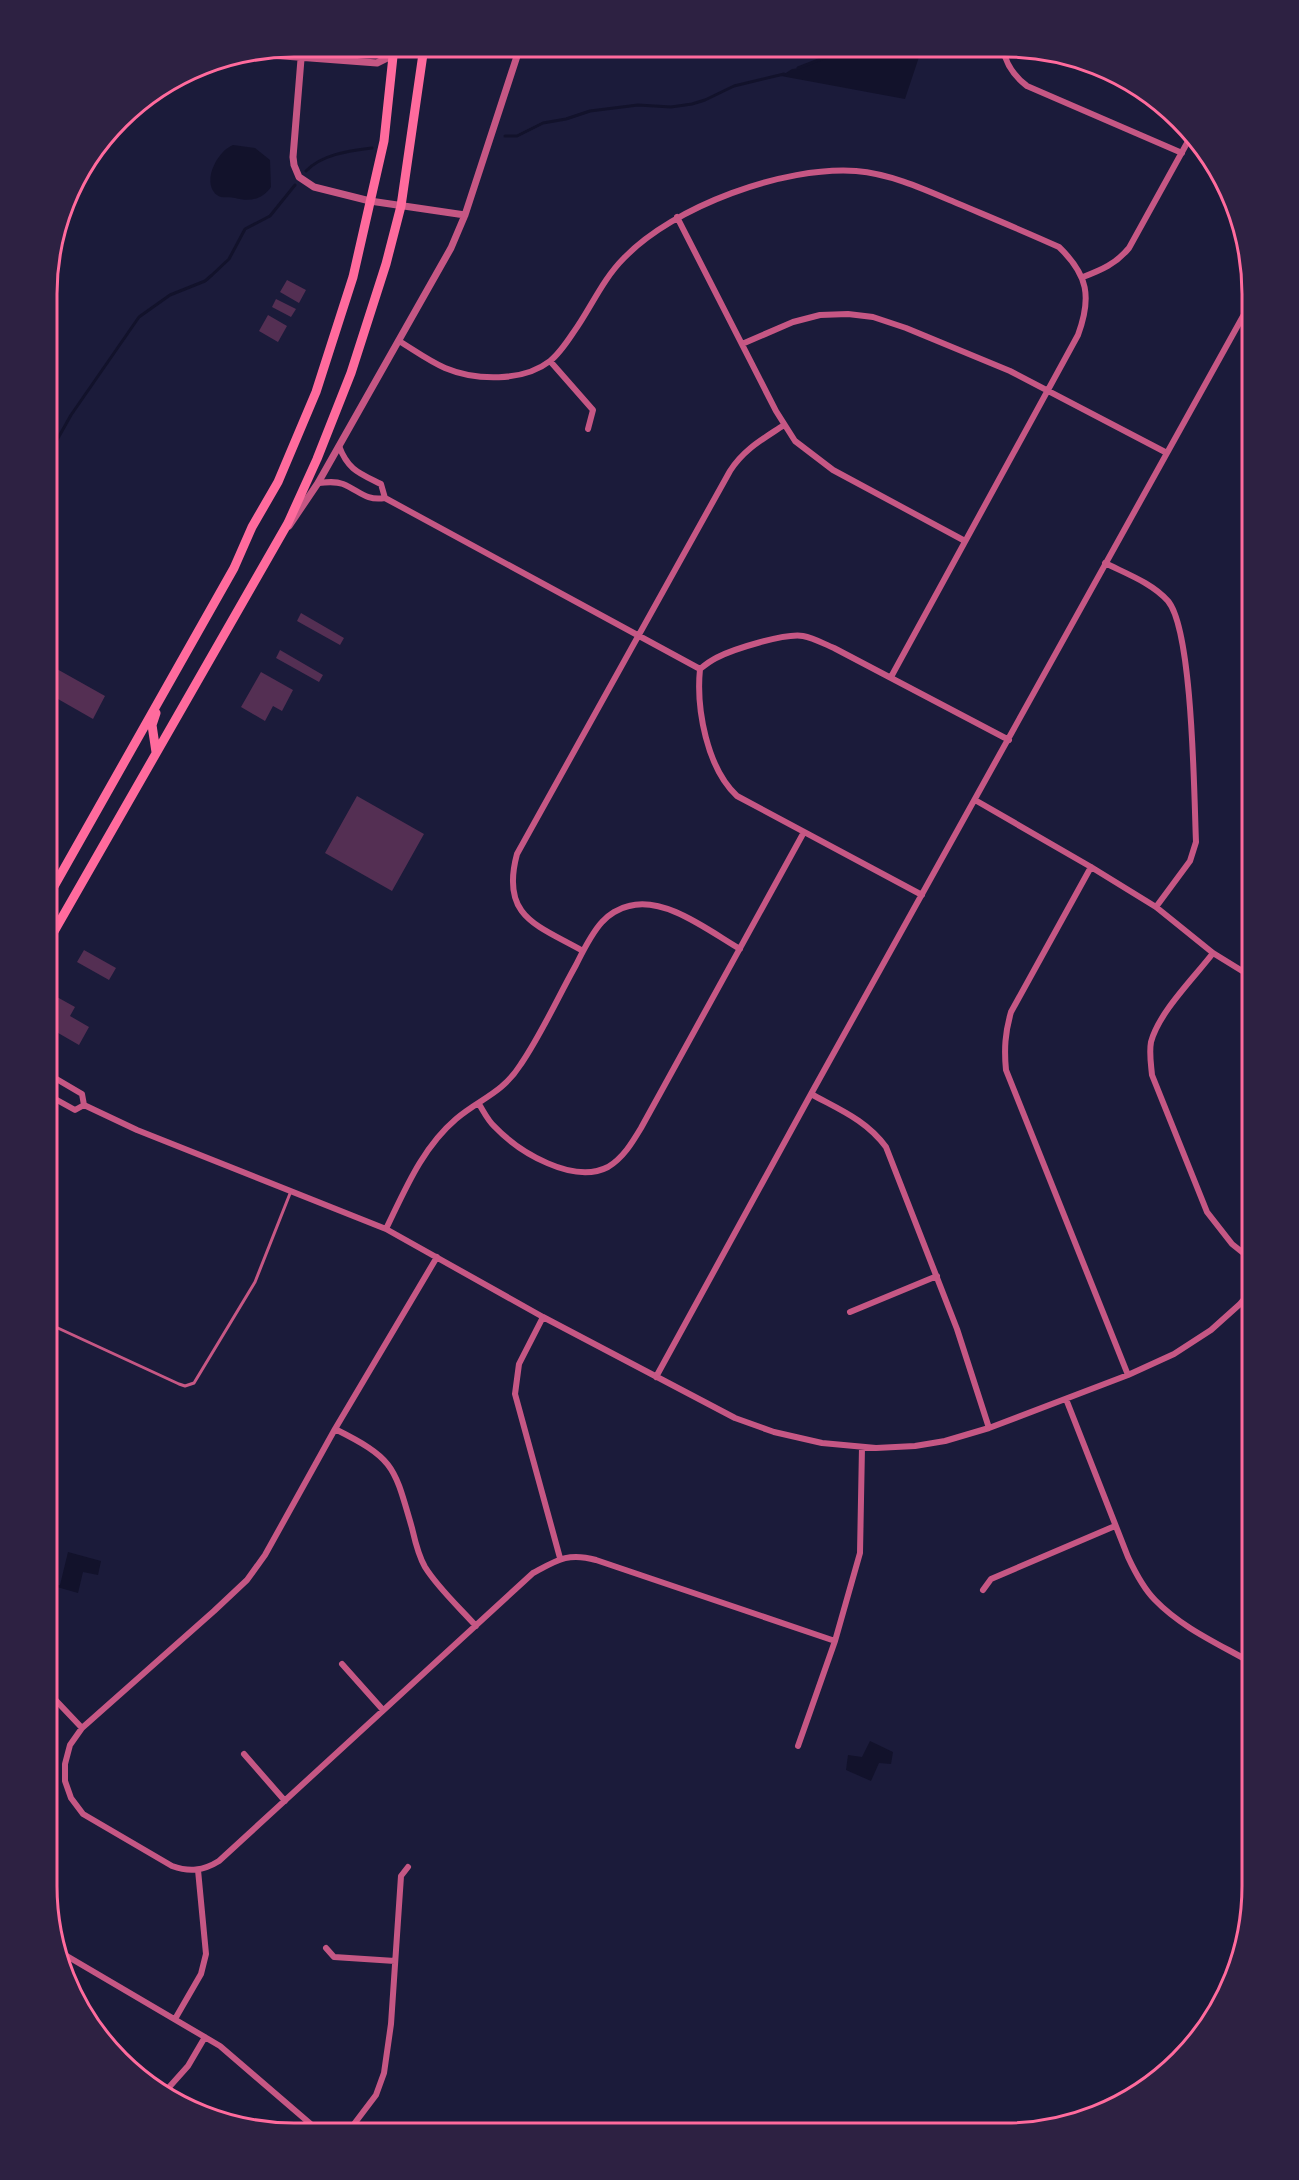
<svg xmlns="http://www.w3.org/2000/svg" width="1299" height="2180" viewBox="0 0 1299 2180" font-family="Mulish,sans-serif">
<rect width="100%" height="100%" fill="#1b1b3a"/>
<path fill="#12122b" d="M849 48H922L905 99 781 76 792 69 800 68Z
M233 145 255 148 270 160 271 187C262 200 249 202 235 198 229 196 222 199 217 195 201 183 217 151 233 145Z
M68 1552 101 1561 98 1575 83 1572 78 1593 57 1587V1585H60Z
M870 1741 893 1752 891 1764 879 1763 871 1781 846 1770 848 1755 862 1757Z"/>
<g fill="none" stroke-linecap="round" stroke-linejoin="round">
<path stroke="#12122b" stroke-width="3" d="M798 68 849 48
M505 136H517L543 123 566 119 590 111 638 105 671 107 692 104 705 100 734 86 784 74
M306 171C322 154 349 151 372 148
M48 456 71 415 139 317 170 295 205 281 212 275 229 259 245 229 270 216 295 185"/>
</g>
<path fill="#542f53" d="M287 280 306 290 299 303 280 292Z
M276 299 296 309 291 317 272 307Z
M268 315 287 326 278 342 259 331Z
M301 613 344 638 340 645 297 621Z
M280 650 323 675 319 682 276 658Z
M48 664 105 696 93 719 58 699 48 702Z
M261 672 293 690 282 711 273 706 265 721 241 707Z
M357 796 424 834 392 891 325 853Z
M84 950 116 968 109 980 77 962Z
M48 992 75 1007 70 1016 89 1027 79 1045 53 1030 51 1033 48 1031Z"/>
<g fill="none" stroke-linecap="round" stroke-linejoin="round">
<path stroke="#c65784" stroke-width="3" d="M47 1323 179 1384 185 1386 194 1383 255 1282 291 1191"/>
<path stroke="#c65784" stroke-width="6" d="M1003 49C1006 65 1014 76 1027 86L1182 153
M68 198 94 155
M677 217 776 411 795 441 833 470 965 541
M1083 277C1101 270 1116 264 1129 248L1192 134
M399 341C414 350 429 361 445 368 476 381 523 382 550 361 559 354 567 342 573 333 591 308 602 280 624 258 674 206 784 166 856 171 892 174 926 190 959 204 992 218 1026 232 1059 247 1088 275 1092 297 1078 335L891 677
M742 344 793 322 820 315 848 314 873 317 906 328 1010 371 1167 453
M550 361 593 410 588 429
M339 446C348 470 359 473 381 484L385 498
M318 483C327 482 335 481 343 484 360 491 365 501 385 498L700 669
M1105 563C1127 574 1152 583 1168 601 1193 631 1194 797 1196 842L1190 861 1156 907
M700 669C696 709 707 768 737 796L922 895
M700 669C705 665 710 661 716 658 733 649 785 633 803 636 814 638 824 644 834 648L1009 740
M975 800 1091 867 1156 907 1213 953 1252 977
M1091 867 1011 1012C1005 1033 1004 1049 1006 1070L1128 1375
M583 951C537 925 500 917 517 854L730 471C744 449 763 439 784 425
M1213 953C1194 978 1159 1012 1151 1042 1149 1053 1151 1064 1152 1075L1207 1212 1232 1244 1252 1260
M48 1074 82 1094 84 1105
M811 1094C840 1110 866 1120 886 1147L957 1329 989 1428
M48 1095 75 1110 84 1105
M479 1104C484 1112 488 1121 495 1127 519 1152 573 1185 608 1167 623 1158 632 1143 641 1128L804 832
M84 1105 137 1130 386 1229 543 1317 735 1418 774 1432 822 1443 876 1448 915 1446 945 1441 989 1428 1128 1375 1174 1354 1211 1330 1240 1304 1252 1290
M386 1229C405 1190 422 1148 456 1119 481 1098 502 1094 521 1064 542 1033 558 997 576 965 583 951 591 934 602 922 608 915 619 908 629 906 665 896 709 931 740 949
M437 1257 335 1429 265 1555 247 1580 214 1611 82 1728 70 1745 65 1764V1781L71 1798 83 1814 172 1866C189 1872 203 1871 219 1861L533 1573C557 1560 568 1552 596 1560L835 1641
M850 1312 937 1276
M543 1317 519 1364 515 1394 560 1558
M656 1377 811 1094 1252 300
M1066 1399 1128 1557C1135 1572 1143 1588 1155 1600 1182 1628 1219 1644 1252 1663
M335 1429C395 1459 394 1466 412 1528 415 1541 418 1555 425 1567 438 1588 459 1607 476 1626
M1245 1464 1252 1465
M983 1590 991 1579 1115 1526
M342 1664 383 1710
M47 1691 82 1728
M798 1746 835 1641 860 1553 862 1447
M244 1754 285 1801
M326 1948 334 1957 395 1961
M60 1952 220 2046 320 2132
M175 2019 201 1974 206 1954 198 1870
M163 2094 188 2066 205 2037
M348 2132 376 2095 384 2073 391 2024 401 1876 408 1867"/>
<path stroke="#c65784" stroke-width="7" d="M302 47 293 157 294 165 299 177 314 187 370 201 465 215
M365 47 378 48 389 57
M257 54 377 63 389 57 393 58
M289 526 318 483 451 248 465 215 520 47"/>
<path stroke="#ff6b9d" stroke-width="9" d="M156 713 152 725 156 752
M48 897 234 568 252 527 278 482 316 392 353 277 384 141 394 47
M48 942 288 523 317 459 351 373 386 264 401 206 424 47"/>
</g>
<path d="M0 0H1299V2180H0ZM294 57H1005A237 237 0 0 1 1242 294V1886A237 237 0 0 1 1005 2123H294A237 237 0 0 1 57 1886V294A237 237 0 0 1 294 57Z" fill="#2d2142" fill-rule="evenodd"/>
<path fill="none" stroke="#ff6b9d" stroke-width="3" d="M294 57H1005A237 237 0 0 1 1242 294V1886A237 237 0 0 1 1005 2123H294A237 237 0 0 1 57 1886V294A237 237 0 0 1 294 57Z"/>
</svg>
